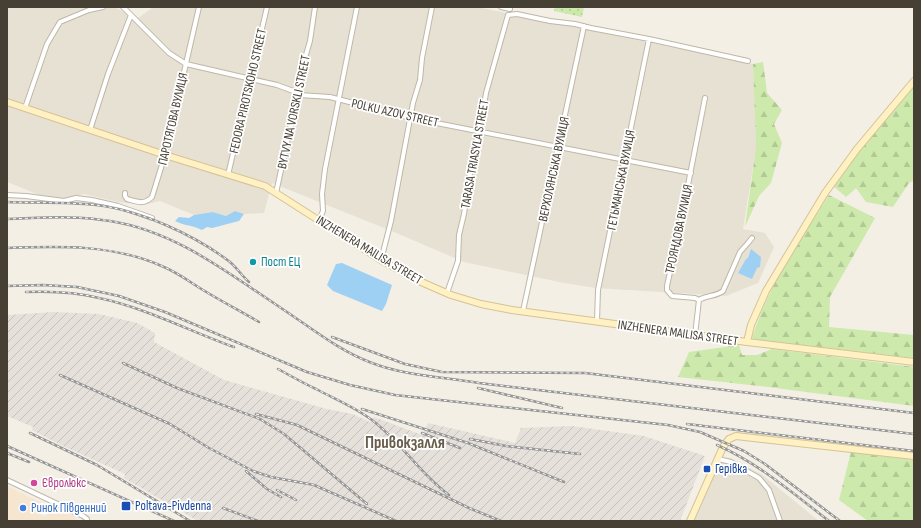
<svg xmlns="http://www.w3.org/2000/svg" width="921" height="528" viewBox="0 0 921 528" font-family="'Sofia Sans Condensed',sans-serif">
<defs>
<pattern id="industrial-furrows" width="10" height="10" patternUnits="userSpaceOnUse"><rect width="10" height="10" fill="#e5e0da"/><path d="M-1 1l2-2M0 10L10 0M9 11l2-2" fill="none" stroke="#c6c1bc"/></pattern>
<pattern id="grass-dots" width="8" height="8" patternUnits="userSpaceOnUse"><rect width="8" height="8" fill="#cde9ac"/><path d="M2 2h.1M6 6h.1" fill="none" stroke="#b1c995" stroke-width="1.8" stroke-linecap="round"/></pattern>
<pattern id="forest-firs" width="22" height="20" patternUnits="userSpaceOnUse"><rect width="22" height="20" fill="#cde9ac"/><path d="M5 1l3.5 6h-7zM16 11l3.5 6h-7z" fill="#b1c995"/></pattern>
</defs>
<rect width="100%" height="100%" fill="#f3efe5"/>
<path fill="#e7e1d3" d="M7 7H115L127 14 131 22 141 16 153 7H478L753 64 756 148 743 229 765 233 774 247 758 283 726 296 596 288 564 283 464 262 394 232 272 183 264 213 244 214 235 211 226 216 213 212 194 215 160 201 144 205 118 202 84 194 64 199H49L7 182Z
M722 458H730L761 474 819 521H694Z"/>
<path fill="#f6e6cf" d="M7 486 42 503 38 513 45 517 53 503 77 516 75 521H7Z"/>
<path fill="url(#industrial-furrows)" d="M54 312 99 314 137 323 155 333 154 342 224 380 327 409 352 414 370 422 374 417 422 435 428 423 515 443 521 428 572 426 644 436 705 456 680 521H198L124 478 125 474 63 446 32 430 33 427 7 416V315Z"/>
<path fill="url(#grass-dots)" d="M555 7H584L582 17 554 11Z"/>
<path fill="url(#forest-firs)" d="M763 62 767 93 782 110 774 124 782 143 771 183 759 196 745 227 756 147 753 64Z
M914 84V180L909 183 893 207 866 202 856 188 846 197 833 186 896 104Z
M829 195 875 218 830 297 829 327 914 335V358L752 339C767 286 800 241 829 195Z
M739 345 742 355H757L772 349 914 367V406L768 387 678 377 689 352Z
M851 452 914 460V521H868L839 500Z"/>
<path fill="#9ed0f3" d="M235 211 244 214 239 221 212 228 207 227 202 230C193 225 184 226 175 221L179 217 189 218 194 215 213 212 226 216Z
M751 249 761 257 760 267 757 268 752 279 738 273 746 259 748 258Z
M342 263 392 285 386 304 382 311 333 291 327 285 336 264Z"/>
<g fill="none" stroke-linecap="round" stroke-linejoin="round">
<g stroke="#bfb7a7" stroke-width="6">
<path id="street" d="M123 7 169 53 186 64 277 85 296 92 299 95 330 97 411 118 691 173
M501 7 510 9
M25 108 47 44 60 22 89 10 103 7
M90 130 108 74 131 15
M228 175 267 7
M125 193V196L127 199C138 202 144 205 152 197L165 155 199 7
M276 193 296 101 297 85 310 41 315 7
M7 195 26 196 64 201 76 198 92 200 118 206 152 218
M319 220 323 211 322 194 325 169 357 7
M381 260 391 221 413 103 420 80 422 58 432 7
M447 293 458 261 459 235 464 214 474 146 480 131 486 93 508 15 517 14 550 21 575 24 591 28 649 39 748 61
M699 300C707 295 715 297 723 291L740 252 748 243 752 238
M523 311 584 26
M597 321 598 290 649 39
M695 335 699 300 695 298 672 296 667 290V286L680 226 705 98
M718 459 731 462 759 478 769 490 780 521
M7 480 83 516 87 519V521"/>
</g>
<g stroke="#d5c393" stroke-width="8">
<path id="secondary" d="M7 102 165 155 265 186 381 260 419 281 451 295 481 304 512 310 747 342 914 362
M747 342 751 325 766 291 825 193 857 149 914 81
M690 521 723 447 729 439 736 436 914 456"/>
</g>
<use href="#street" stroke="#fff" stroke-width="4"/>
<use href="#secondary" stroke="#fff1c3" stroke-width="6"/>
<g stroke="#959595" stroke-width="2.5">
<path id="rail" d="M7 202C36 203 67 202 96 205 140 210 195 235 230 262 237 268 242 276 249 282
M7 219C41 218 76 215 110 221 175 231 228 273 281 308 310 327 339 351 372 363 406 376 443 377 479 383L914 434
M7 248C60 246 114 244 164 267 178 273 190 282 203 290 221 301 240 311 259 322
M7 286 43 285 77 287 119 296 165 312 307 372 350 385 395 395 668 425 700 432 744 451 765 464 840 521
M26 292C50 291 75 292 99 298 146 308 189 331 234 347
M332 337 405 364 442 372 585 373 914 413
M123 363 177 388 260 419 284 434 367 504
M278 369C291 376 303 383 316 389 335 399 355 407 372 420 401 442 420 474 449 495
M60 375 170 424 209 448 253 471 271 477 314 485 396 521
M478 388 562 408
M362 409 468 443 564 482
M256 414 297 425 469 508 501 521
M687 424 914 451
M30 433 97 465 190 521
M422 433 460 448
M470 439 506 446 580 454
M717 445C758 463 793 493 829 521
M7 446 174 521
M7 453 29 462
M246 471 267 489 281 497
M277 490 296 500
M223 508 258 521"/>
</g>
<use href="#rail" stroke="#fff" stroke-width="1" stroke-dasharray="3" stroke-linecap="butt"/>
</g>
<circle fill="#0f9aa8" stroke="#fff" stroke-width="1.5" cx="253" cy="262" r="4"/>
<g fill="#1a4fb4" stroke="#fff" stroke-width="1.5">
<rect x="703" y="465" width="8" height="8" rx="2"/>
<rect x="121" y="501" width="10" height="10" rx="2"/>
</g>
<circle fill="#d1479c" stroke="#fff" stroke-width="1.5" cx="34" cy="483" r="4"/>
<circle fill="#3f7fe0" stroke="#fff" stroke-width="1.5" cx="23" cy="508" r="4"/>
<g text-anchor="middle" dominant-baseline="central" stroke-width="3.5" stroke-linejoin="round" paint-order="stroke">
<g font-size="13" fill="#463f34" stroke="#fff">
<text transform="translate(248 91) rotate(-77)">FEDORA PIROTSKOHO STREET</text>
<text transform="translate(294 112) rotate(-78)">BYTVY NA VORSKLI STREET</text>
<text transform="translate(395 113) rotate(13)">POLKU AZOV STREET</text>
<text transform="translate(173 119) rotate(-77)">ПАРОТЯГОВА ВУЛИЦЯ</text>
<text transform="translate(475 154) rotate(-80)">TARASA TRIASYLA STREET</text>
<text transform="translate(554 169) rotate(-78)">ВЕРХОЛЯНСЬКА ВУЛИЦЯ</text>
<text transform="translate(621 180) rotate(-79)">ГЕТЬМАНСЬКА ВУЛИЦЯ</text>
<text transform="translate(679 229) rotate(-78)">ТРОЯНДОВА ВУЛИЦЯ</text>
<text transform="translate(369 250) rotate(31)">INZHENERA MAILISA STREET</text>
<text transform="translate(678 333) rotate(8)">INZHENERA MAILISA STREET</text>
</g>
<g font-size="13" fill="#0d838f" stroke="#fff" text-anchor="start">
<text x="261" y="262">Пост ЕЦ</text>
</g>
<g font-size="13" fill="#164399" stroke="#fff" text-anchor="start">
<text x="715" y="469">Герівка</text>
<text x="135" y="506">Poltava-Pivdenna</text>
</g>
<g font-size="13" fill="#b23c85" stroke="#fff" text-anchor="start">
<text x="42" y="483">Євролюкс</text>
</g>
<g font-size="13" fill="#366cbe" stroke="#fff" text-anchor="start">
<text x="31" y="508">Ринок Південний</text>
</g>
<g font-size="17" font-weight="bold" fill="#695d4b" stroke="#fff">
<text x="405" y="443">Привокзалля</text>
</g>
</g>
<rect width="921" height="528" fill="none" stroke="#463f34" stroke-width="16"/>
</svg>
